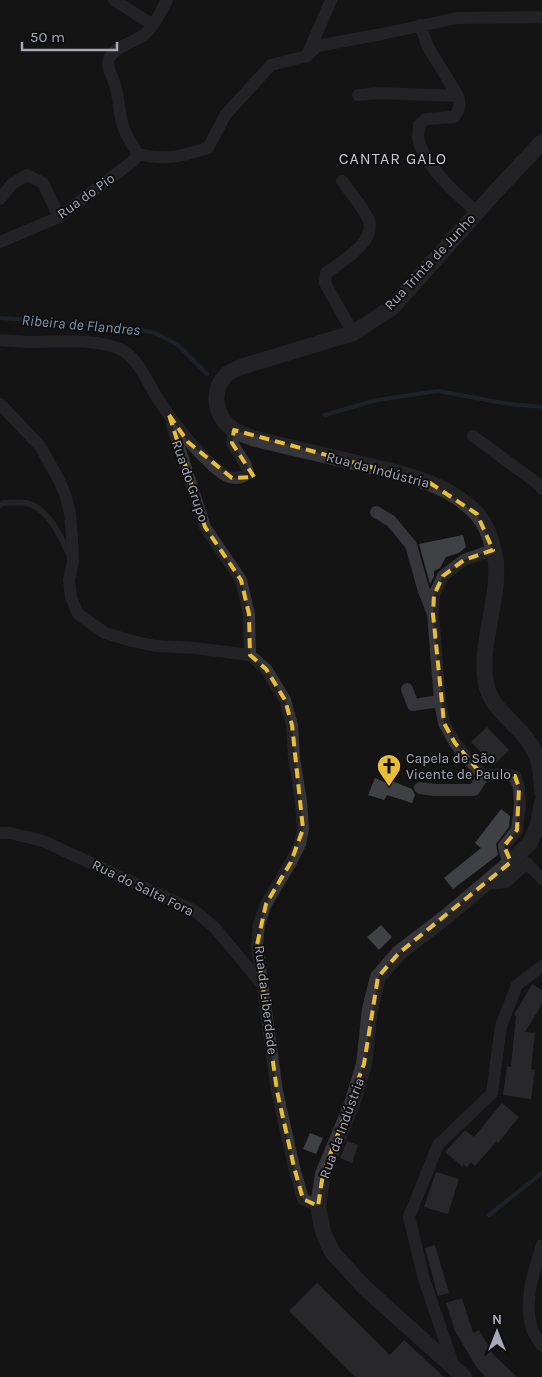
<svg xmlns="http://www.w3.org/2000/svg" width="542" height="1377" viewBox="0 0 542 1377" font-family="Karla,sans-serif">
<rect width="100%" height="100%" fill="#141415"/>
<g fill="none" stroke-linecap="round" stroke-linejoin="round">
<path stroke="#2c333a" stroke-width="4" d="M0 318 121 326 155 333 177 344 207 374
M325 415 377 400 438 391 509 404 542 407
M489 1215 542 1173"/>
</g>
<path fill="#404145" d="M463 535 466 547 459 553 446 557 440 568 434 571V576L430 584 419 544Z
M487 727 509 750 494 765 471 742Z
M375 778 387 783 389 780 412 789 415 795 412 803 387 795 384 800 368 795Z
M501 809 510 816 509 827 496 844 498 855 453 889 444 878 481 848 475 843Z
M381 925 392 937 379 950 367 937Z
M532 984 542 990V1004L525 1032 535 1033 531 1069 535 1070 531 1099 503 1095 507 1066 511 1067 516 1016 514 1015Z
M502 1103 519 1117 498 1143 497 1141 475 1166 471 1162 467 1167 463 1164V1167L445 1152 465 1130 474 1137Z
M310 1133 323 1138 316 1154 303 1149Z
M347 1141 358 1145 352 1163 340 1158Z
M436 1172 459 1179 448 1214 424 1207Z
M435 1245 449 1293 438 1296 425 1248Z
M317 1283 390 1355 404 1340 444 1377H355L289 1311Z
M462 1298 473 1333 479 1330 493 1354 517 1377H486L477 1368 455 1331 446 1303Z"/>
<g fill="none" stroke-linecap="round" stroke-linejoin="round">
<path stroke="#35353a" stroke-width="6" d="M0 505 3 503C11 503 20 502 27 503 49 509 61 537 70 556"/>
<path stroke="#35353a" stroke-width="12" d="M114 0 153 25
M167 0C161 11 156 24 146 33 137 42 114 46 109 59 106 68 113 77 115 85 119 98 119 111 122 123 125 134 132 145 138 154 165 161 182 156 208 148L226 114 271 65 307 56 317 46 382 34 457 18 542 17
M420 25 428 47 458 96C461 104 460 110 454 117L426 119 419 125C419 129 418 133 418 137 422 164 457 195 477 212
M309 51 331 0
M358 95 380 93 458 96
M342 181C350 192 364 208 369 221 376 242 341 262 326 273L325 283 353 333
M0 199 12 184 27 175 43 183 59 217
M0 242 59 217 133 161 138 154
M0 340C9 341 18 341 27 342 53 342 111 336 130 356 142 367 147 381 155 394 170 418 186 440 207 460 218 471 232 486 248 473L246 465 232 443 234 430
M0 404 40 446 58 478 65 494 70 513 72 538 73 562 69 580 71 597 78 614 105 633 132 641 156 646 195 648 250 655 266 669 285 700 292 725 294 758 301 801 303 829 300 844 291 862 266 904 259 924 257 945 277 1091 294 1167 303 1199 318 1206
M172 425 205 527 241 580 249 614 250 655
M473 436 541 486 542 489
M376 512 391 521 411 545 423 588 431 609
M407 689 413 705 440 701
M483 776 455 743 444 723 440 701 433 614 434 595 443 576 464 560 493 550
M483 776 500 774 515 776 519 788 520 805 517 830 504 846 506 855 511 862
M420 788 434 790H474L483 776
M0 833H10L43 841 195 911 215 928 261 983
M485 884 506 882 527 863 542 879
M542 1245C534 1271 523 1301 532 1329 534 1335 539 1341 542 1346
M454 1367 424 1279 409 1217 438 1145 492 1093 501 1026 517 985 542 966"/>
<path stroke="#35353a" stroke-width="16" d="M542 142 496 191 393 307 353 333 244 366C238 368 231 371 226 375 210 392 215 417 234 430 239 434 247 435 252 438 284 446 316 453 349 461 392 472 445 479 477 514 488 526 494 547 496 563 499 603 479 644 486 683 490 710 523 727 534 750 541 763 541 777 542 791
M464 1377 365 1288 332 1252 323 1232 318 1206 323 1174 352 1104 364 1064 370 1009 378 977 399 953 447 916 504 868 530 843 538 824 542 802"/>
</g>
<path d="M0 0H542V1377H0ZM169 415 188 442 232 478 254 477 232 443 234 430 430 483 477 514 493 550 464 560 443 576 434 595 433 614 444 723 455 743 483 776H515L519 788 517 830 504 846 511 862 399 953 378 977 364 1064 323 1174 318 1206 303 1199 294 1167 277 1091 257 945 266 904 291 862 303 829 292 725 285 700 266 669 250 655 249 614 241 580 205 527Z" fill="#141415" fill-opacity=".55" fill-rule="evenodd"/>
<path fill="none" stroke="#e8be38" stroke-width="4" stroke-dasharray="10 6" stroke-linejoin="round" d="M169 415 188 442 232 478 254 477 232 443 234 430 430 483 477 514 493 550 464 560 443 576 434 595 433 614 444 723 455 743 483 776H515L519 788 517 830 504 846 511 862 399 953 378 977 364 1064 323 1174 318 1206 303 1199 294 1167 277 1091 257 945 266 904 291 862 303 829 292 725 285 700 266 669 250 655 249 614 241 580 205 527Z"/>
<defs>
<g id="church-pin" transform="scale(1.25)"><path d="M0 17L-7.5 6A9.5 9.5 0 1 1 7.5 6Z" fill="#e8be38" stroke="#0f0f10"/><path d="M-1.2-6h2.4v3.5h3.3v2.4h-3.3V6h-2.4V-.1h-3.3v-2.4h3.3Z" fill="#111"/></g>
</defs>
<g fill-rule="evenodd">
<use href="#church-pin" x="389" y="766"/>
</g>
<g text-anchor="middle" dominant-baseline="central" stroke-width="4" stroke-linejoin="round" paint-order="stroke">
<g font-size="14" fill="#a6a9b5" stroke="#0f0f10">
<text transform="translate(86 196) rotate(-36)">Rua do Pio</text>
<text transform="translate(430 262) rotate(-47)">Rua Trinta de Junho</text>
<text transform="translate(378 470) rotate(15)">Rua da Indústria</text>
<text transform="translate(190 481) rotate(71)">Rua do Grupo</text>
<text transform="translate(143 888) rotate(26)">Rua do Salta Fora</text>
<text transform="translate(266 1000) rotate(83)">Rua da Liberdade</text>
<text transform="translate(342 1128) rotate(-70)">Rua da Indústria</text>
</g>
<g font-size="14" fill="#a6a9b5" stroke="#0f0f10" text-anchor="start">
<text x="406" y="758">Capela de São<tspan x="406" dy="16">Vicente de Paulo</tspan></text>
</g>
<g font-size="15" font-style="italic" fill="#7e93af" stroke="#0f0f10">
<text transform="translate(81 325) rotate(5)">Ribeira de Flandres</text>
</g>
<g font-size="16" letter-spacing="1" fill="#c7c8d1" stroke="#0f0f10">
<text x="393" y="158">CANTAR GALO</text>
</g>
</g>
<g transform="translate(497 1332)" stroke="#0f0f10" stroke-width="4" paint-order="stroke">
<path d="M0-4L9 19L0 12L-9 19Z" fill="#a6a9b5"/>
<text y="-8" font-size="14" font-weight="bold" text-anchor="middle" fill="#a6a9b5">N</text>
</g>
<path d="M22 42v8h95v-8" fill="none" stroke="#a6a9b5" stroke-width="2.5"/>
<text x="30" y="42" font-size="15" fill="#a6a9b5" stroke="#0f0f10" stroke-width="4" paint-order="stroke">50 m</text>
</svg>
